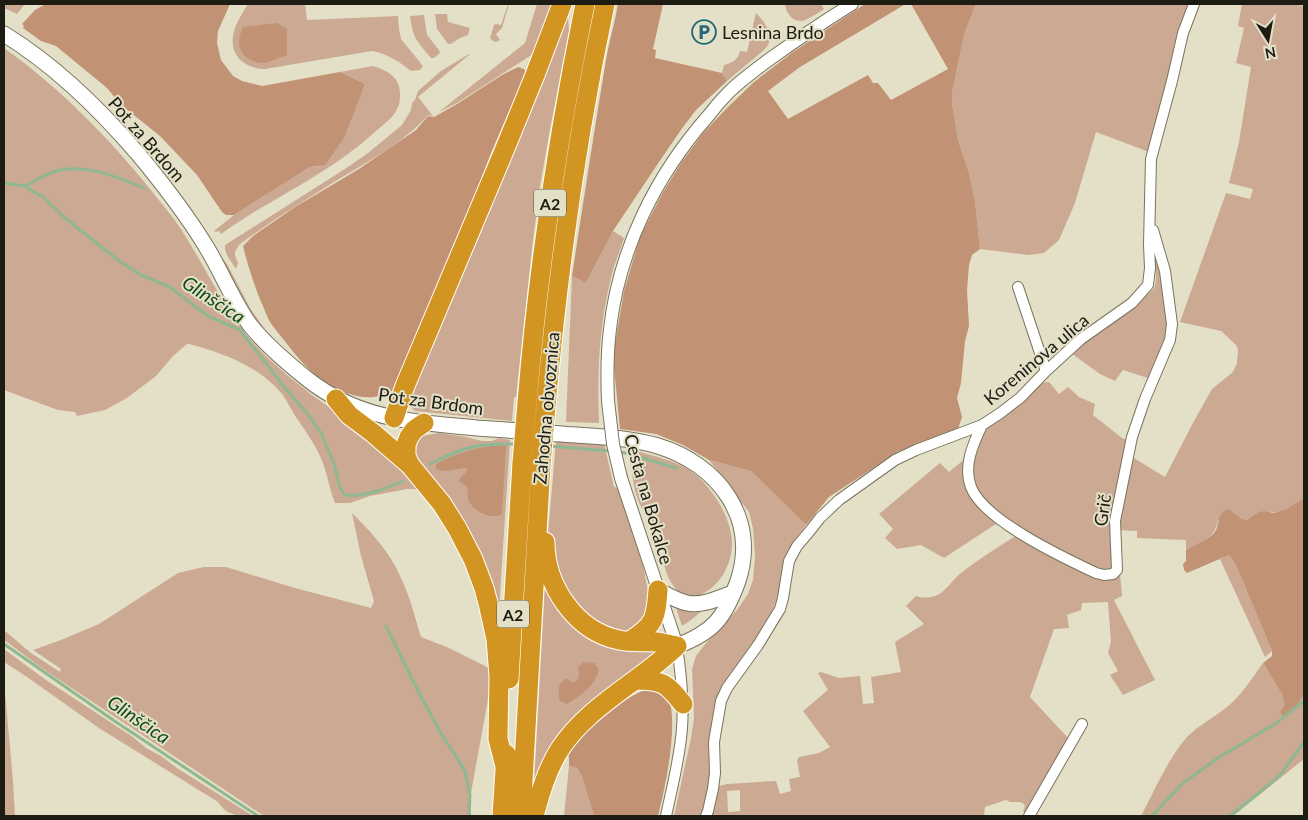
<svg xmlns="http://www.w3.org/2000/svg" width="1308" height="820" viewBox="0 0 1308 820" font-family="Lato,sans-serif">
<rect width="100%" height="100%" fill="#e4e0c7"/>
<path fill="#cba993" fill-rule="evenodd" d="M4 4H25L17 14 4 8Z
M248 4H305L307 20 398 16 399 29 401 39 423 66 420 70 411 71C398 61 388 54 372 51L265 69C247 69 230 57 233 37 234 25 242 14 248 4Z
M508 4H509L502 28 496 34 500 40 496 42 493 41 490 38 494 25 496 24 501 25Z
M537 4H553L533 54 457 103 439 112 525 43Z
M785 4H821L824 9C818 13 812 17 805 20 794 24 786 14 785 4Z
M976 4H1190L1177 39 1170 65 1168 81 1149 152 1096 132 1075 203 1059 240 1044 253 1029 255 980 249 975 201 969 173 958 140 952 103V93L964 35Z
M1242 4H1290L1304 6V498C1293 506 1281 516 1266 511L1247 520 1240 518 1218 520C1215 539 1202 541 1186 550V540L1137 538V531L1117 530 1132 457 1165 477 1194 421 1212 389 1233 372 1237 363 1238 350 1236 345 1221 331 1180 322 1226 193 1250 199 1253 189 1229 183 1239 142 1251 67 1236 63 1244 28 1238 26Z
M567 7 569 30 550 129 540 186 532 248 516 397H514L512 421 415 411C409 407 410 399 411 392Z
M756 13C766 23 777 38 764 50L727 81 722 73 724 65C732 63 738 60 740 51L747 52Z
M435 14H447L448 22 470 28 468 35 460 38 451 44H448L437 29Z
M424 15 427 35 439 50 440 53 434 58H431C417 41 413 39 410 16Z
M4 48C59 87 108 137 150 189 158 199 166 209 174 219 200 256 218 298 246 334 264 357 289 377 312 395 323 403 335 411 346 419 371 439 394 460 418 481V490L415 489H407L370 496 350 503H335C329 488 327 471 320 456 314 443 306 432 298 420 292 412 288 402 282 394 259 366 223 353 189 344H187L173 356 156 376 127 398 105 410 77 416 75 412 58 410 4 390Z
M469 54V55L418 97 433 116 428 115C405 142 364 164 334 182 302 202 270 222 240 244 233 254 234 253 238 263L236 269C232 262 224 254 225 245L345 169 368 153 402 125 411 110 412 103 415 100 418 91 441 71Z
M373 66C388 71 400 77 400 94 400 99 400 104 397 109 393 118 384 124 376 131 340 164 298 186 256 211 244 218 232 226 221 234L219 231 216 232 214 231 234 215 310 167 320 166 354 111 365 84 340 72Z
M613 231 624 238C620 251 614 264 611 278 599 325 597 375 599 423L566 422 572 276 586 283Z
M1152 241 1159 257 1169 330 1151 379 1123 370 1115 381 1100 374 1071 353 1154 289C1159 275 1154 256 1152 241Z
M220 255 227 264 250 308 268 334 266 335 250 315 226 268Z
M1049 382 1059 394 1068 387 1079 397 1095 404 1093 415 1122 438 1128 441 1113 565 1112 569 1107 573 1068 556 1005 520 978 494 971 474 978 440 986 429 1016 404 1039 383Z
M439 433 466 437 482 441H492L499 438 510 440 499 610 418 463 414 452 416 440 421 436Z
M556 441 604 443 614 487 618 488 643 565 651 608 638 631 610 633 565 595 548 534Z
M630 449C652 456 679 460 697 476 714 491 731 518 732 542 732 552 730 562 725 571 718 586 696 605 679 592 671 585 665 573 664 562 664 553 666 545 663 536 659 526 649 520 644 512 632 493 632 471 630 449Z
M966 458 965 469 999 522 944 558 921 545 897 549 885 538 893 529 879 514 940 463 949 472Z
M709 460 751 471 806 525 795 539 786 555 778 596 769 619 754 645 730 675 712 771 702 816H674L691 738 694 718 692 669 696 656 707 642 737 610 748 594 753 580 755 556 753 528 749 512Z
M352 513C371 532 390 552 401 578 410 596 415 618 421 637L449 648 491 669 490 688 471 793V816H264L43 669 4 640V630L31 653 60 672 61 669 33 650 61 640 99 624 178 573 204 567H226L295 588 371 608 374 601 361 556Z
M1017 535 1107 579 1116 578 1120 574 1122 596 1114 600 1155 680 1123 695 1110 675 1118 671 1108 653 1111 642 1108 602 1082 603 1081 610 1067 615 1069 628 1054 629 1030 697 1068 738 1030 811 1023 812 1025 806 1024 804 1020 802H1010L1006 800 985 807 984 816H709L719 786 727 784 776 781 780 794 791 791 789 779 800 777 797 760 799 757 819 753 830 747 803 711 828 690 818 673 821 672 839 678 860 676 863 704 874 703 871 677 901 672 895 642 924 624 906 606 916 596C922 598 928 598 935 596 946 592 952 580 961 573 979 559 998 547 1017 535ZM740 790V811L728 812 727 791Z
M1229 555 1236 565 1272 651 1265 657 1220 559Z
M545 583 568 614 662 648 534 785Z
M675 605 704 609 691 620 682 626Z
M4 649 46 680 133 737 146 748 161 756 177 768 253 816C238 816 227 816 218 802L99 728 27 677 4 662Z
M1263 663 1283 696 1284 707 1294 709 1304 695V759L1233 816H1141C1155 790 1167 760 1187 737 1199 725 1213 718 1227 707 1242 695 1252 678 1263 663Z
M4 681 13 781 15 816H4Z
M569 766 577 768 582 777 594 816H564Z"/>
<path fill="#c19274" d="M46 4H230L218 31 217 43 221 60 233 76 242 81 262 86 340 72 365 84 344 138 325 165 310 167 234 215H226L222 212 197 175 160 136 120 104 107 88 56 46 41 41 23 28 24 26 22 24 35 10Z
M618 4H663L653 49 656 50 655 58 722 73 727 81 696 110 683 127 661 159 613 231 586 283 572 276C583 204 594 132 606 60 609 41 615 23 618 4Z
M865 4H903L904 5 800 67 768 91 788 119 868 75 873 83H878L891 100 948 69 911 4H976L964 35 952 93V103L958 140 969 173 975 201 980 249 972 255 969 265 967 290 969 326 965 341 961 383 957 398 962 417 958 429 930 441 899 451 829 497 806 525 751 471 709 460 683 445 656 434 620 429 614 367 615 344 624 291 640 237 662 194 681 163 704 132 727 108 754 82 793 52Z
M277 23 287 29V55C280 57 267 64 260 63 256 63 252 60 249 59 236 51 238 38 243 27Z
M518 67 524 69 526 72 491 153 460 234 395 389C364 411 323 385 301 361 295 354 289 347 284 340 279 334 274 328 270 322 267 317 265 310 262 304 254 285 248 266 243 246L253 236 295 207 359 169 416 130 428 116 434 117 457 104 502 75Z
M500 445 506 446 502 514C493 520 475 512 470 503 467 499 468 492 467 487L459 481 461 477 467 471V468C456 468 447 474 436 469V464C457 453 477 447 500 445Z
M1304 498V695L1294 709 1283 717 1280 711 1284 707 1283 696 1263 663 1272 656V651L1236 565 1229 555 1187 573 1184 570 1183 564 1186 561V550C1194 545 1205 541 1212 535 1222 527 1214 515 1228 509L1240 518 1247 520 1259 512 1266 511 1273 513 1285 510Z
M583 662 594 663 599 669C594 688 582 694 567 704L560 701C558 692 557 684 566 678L571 682H576C580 677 579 673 578 667Z
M649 688C653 689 660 689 664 692 683 708 664 793 658 816H594L582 777 577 768 569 766V757L567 751C589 727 618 700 649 688Z"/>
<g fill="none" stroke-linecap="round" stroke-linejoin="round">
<path stroke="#8fb892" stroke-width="3" d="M4 183 24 186 43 197 65 218 119 261 141 275 170 287 189 302 210 317 240 330 285 388 306 412 321 433 334 463 340 488 345 495C365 497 385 489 403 481
M24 186C35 182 45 174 56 171 85 163 117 177 144 188
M549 446 610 451
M619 452 630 454 676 468
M430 464C445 457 462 448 478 446 492 443 505 444 518 444
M386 626 417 689 439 730 465 771 470 795 469 816
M4 644 113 720 258 816
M1152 816 1183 783 1218 758 1275 724 1304 701
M1230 816 1260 792 1281 774 1304 742"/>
<g stroke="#78745e" stroke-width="12">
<path id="minor" d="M1018 287 1046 371
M982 425C973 444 963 466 971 487 983 520 1064 558 1096 573L1104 575 1113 574 1117 570 1115 521 1132 437 1145 399 1170 340 1172 324 1165 271 1153 230
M666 816C672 787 680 758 682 728 684 701 681 673 677 646
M706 816 708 811 713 789 715 773 714 742 721 701 727 688 758 645 780 609 783 598 789 561 797 546 809 532 820 518 839 500 895 460 916 450 982 425 999 414 1020 398 1046 371 1081 339 1132 303 1148 285 1150 268 1149 244 1151 159 1172 81 1183 33 1194 4
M1029 816 1082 724"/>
</g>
<g stroke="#78745e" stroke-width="14">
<path id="tertiary" d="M608 401C607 377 607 353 610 329 619 249 656 175 709 115 715 107 722 99 729 92 740 81 754 71 767 61 795 41 823 22 852 4
M621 478 677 646"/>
</g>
<g stroke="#78745e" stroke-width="17">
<path id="secondary" d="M4 34C56 66 99 108 139 155 163 184 187 215 207 248 222 273 233 301 250 325 266 345 286 362 306 378 332 399 362 412 395 418 422 424 450 425 477 428 510 430 543 433 576 435 603 437 631 438 658 446 717 464 759 517 738 581 725 617 714 632 677 646
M658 590C667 595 677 601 687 603 701 606 717 599 730 594"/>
</g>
<g stroke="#fff" stroke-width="21">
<path id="motorway" d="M336 399 349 415 373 433 410 465
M527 403C538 269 558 136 585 4
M546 405C558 270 577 136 605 4
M394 418 405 386 504 151 535 75 562 4
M424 423 414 430 409 437 406 445V456L410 465 442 504 457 528 473 559 484 588 488 603 496 639 499 676 498 739 505 766
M545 542C545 585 575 631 619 640 632 643 645 641 658 642 664 643 671 645 677 646
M630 641C655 625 656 618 658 590
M509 679 522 463
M635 680C663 680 666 683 683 704
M502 816 506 754
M521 816 541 464
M534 816C540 794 547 769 560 749 579 720 608 700 635 680 650 669 664 658 677 646"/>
</g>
<use href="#minor" stroke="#fff" stroke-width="10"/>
<use href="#tertiary" stroke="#fff" stroke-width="12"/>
<use href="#secondary" stroke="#fff" stroke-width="15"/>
<use href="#motorway" stroke="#d39522" stroke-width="19"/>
<g stroke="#78745e" stroke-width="14" stroke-linecap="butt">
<path id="tertiary-bridge" d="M608 401 613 444 621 478"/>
</g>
<g stroke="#fff" stroke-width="21" stroke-linecap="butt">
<path id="motorway-bridge" d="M522 463 527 403
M541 464 546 405"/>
</g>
<use href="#tertiary-bridge" stroke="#fff" stroke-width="12"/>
<use href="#motorway-bridge" stroke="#d39522" stroke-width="19"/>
</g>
<defs>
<g id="parking-ring" transform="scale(1.25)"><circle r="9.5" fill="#e4e0c7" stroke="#236878" stroke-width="1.5"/><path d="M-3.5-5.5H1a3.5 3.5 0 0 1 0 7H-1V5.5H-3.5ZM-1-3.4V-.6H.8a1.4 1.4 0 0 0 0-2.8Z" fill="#236878"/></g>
</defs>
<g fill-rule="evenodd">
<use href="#parking-ring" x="704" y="32"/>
</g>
<g text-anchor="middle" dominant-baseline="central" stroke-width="4" stroke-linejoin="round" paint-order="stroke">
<g fill="#e4e0c7" stroke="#595749" stroke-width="1">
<rect x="534" y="189.5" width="32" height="27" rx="4"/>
<rect x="497" y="600.5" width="32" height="27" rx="4"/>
</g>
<g font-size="16" font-weight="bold" fill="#1d1c13">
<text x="550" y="203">A2</text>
<text x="513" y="614">A2</text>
</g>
<g font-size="18" fill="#1d1c13" stroke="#e4e0c7" text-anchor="start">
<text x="722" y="32">Lesnina Brdo</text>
</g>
<g font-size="18" fill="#1d1c13" stroke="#e4e0c7">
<text transform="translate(147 139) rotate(49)">Pot za Brdom</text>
<text transform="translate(1036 359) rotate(-40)">Koreninova ulica</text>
<text transform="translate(431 401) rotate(8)">Pot za Brdom</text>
<text transform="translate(546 408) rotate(-85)">Zahodna obvoznica</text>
<text transform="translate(649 499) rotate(74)">Cesta na Bokalce</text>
<text transform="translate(1102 510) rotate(-82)">Grič</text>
</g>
<g font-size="19" font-style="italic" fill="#0d4b1a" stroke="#e4e0c7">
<text transform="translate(214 299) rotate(33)">Glinščica</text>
<text transform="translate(139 719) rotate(34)">Glinščica</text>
</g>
</g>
<rect width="1308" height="820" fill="none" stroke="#1d1c13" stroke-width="10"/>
<g transform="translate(1268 40) rotate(169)" stroke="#e4e0c7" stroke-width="4" paint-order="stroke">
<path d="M0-4L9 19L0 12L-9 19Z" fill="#1d1c13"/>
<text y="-8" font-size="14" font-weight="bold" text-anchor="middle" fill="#1d1c13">N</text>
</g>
</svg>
